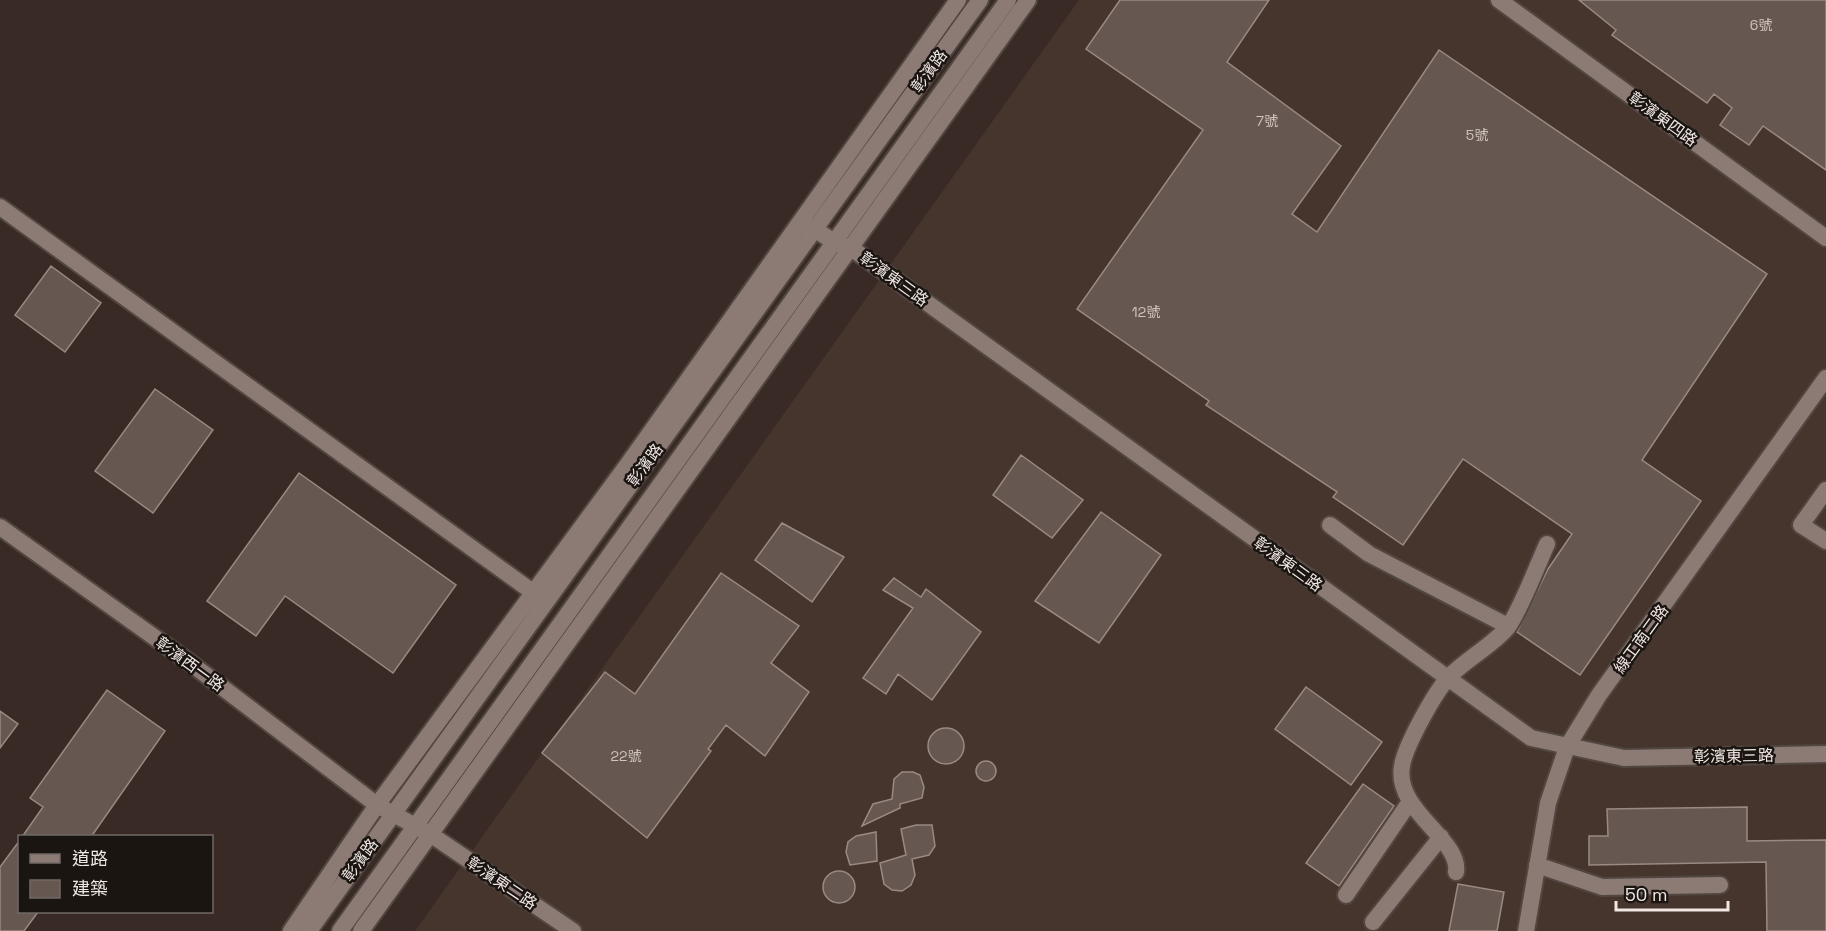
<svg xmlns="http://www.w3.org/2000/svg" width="1826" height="931" viewBox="0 0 1826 931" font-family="'Space Grotesk','Noto Sans TC',sans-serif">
<rect width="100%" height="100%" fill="#392a25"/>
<path fill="#46352d" d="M1079 0H1826V931H415Z"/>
<path fill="#675751" stroke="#9b8983" stroke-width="1.5" d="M1120 0H1269L1227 62 1341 146 1292 214 1317 232 1439 50 1767 274 1642 460 1701 501 1580 675 1517 632 1548 569 1572 534 1463 459 1403 545 1333 497 1337 492 1206 405 1209 401 1077 309 1203 130 1086 49Z
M1579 0H1826V170L1763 126 1749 145 1720 125 1732 108 1714 94 1707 103 1612 35 1616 30Z
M51 266 101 303 65 352 15 315Z
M155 389 213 430 153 513 95 471Z
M1021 455 1083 500 1052 538 993 495Z
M299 473 456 585 393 673 285 596 256 636 207 601Z
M1101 512 1161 555 1099 643 1035 601Z
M782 523 844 557 812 602 755 560Z
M721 573 799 626 771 663 809 692 765 756 726 725 708 749 711 751 647 838 542 753 605 672 635 694Z
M894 578 921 597 926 589 981 632 932 700 898 674 886 694 863 678 913 608 883 590Z
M1306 687 1382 742 1351 785 1275 729Z
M107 690 165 731 91 837H22L43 807 30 798Z
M0 711 18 724 0 748Z
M928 746a18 18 0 1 1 36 0a18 18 0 1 1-36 0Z
M976 771a10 10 0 1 1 20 0a10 10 0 1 1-20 0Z
M902 772H913L920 775 924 787 922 798 900 804V808L862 826 873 804 892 799 894 779Z
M1363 784 1394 806 1339 886 1306 863Z
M1747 807V841L1826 840V931H1767L1766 862 1589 865V836H1608L1607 809Z
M916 825H932L935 846 929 855 912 859 915 875 911 885 902 891 892 890 884 884 880 863 906 855 901 829Z
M876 832 877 861 850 865 846 852 848 842 856 836Z
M20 840V912H38L24 931H0V867Z
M823 887a16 16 0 1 1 32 0a16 16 0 1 1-32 0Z
M1458 884 1504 892 1497 931H1449Z"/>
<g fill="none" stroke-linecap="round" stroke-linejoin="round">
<g stroke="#524641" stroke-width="20">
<path id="minor" d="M1499 0 1826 238
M0 207 534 593
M801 222C821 230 829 243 851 248L1531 738 1624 758 1826 754
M1826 490 1801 525 1826 541
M1330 525 1369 554 1508 626
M0 527 189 662 377 805 430 834 573 931
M1537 865 1602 887 1720 885
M1456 872C1461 839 1394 811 1402 766 1405 746 1435 692 1449 677 1466 659 1492 646 1508 627 1520 611 1538 564 1547 544
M1346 895 1409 803
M1373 922 1441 837
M291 931 377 805 628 464 958 0
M309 931 980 0
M340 931 1008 0
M361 931 1028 0
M1526 931 1548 803 1567 747 1599 695 1826 378"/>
</g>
<use href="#minor" stroke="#8c7b75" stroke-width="16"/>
</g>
<g text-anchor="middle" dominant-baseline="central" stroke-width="5" stroke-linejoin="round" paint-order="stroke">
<g font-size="14" fill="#cec3be">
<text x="1761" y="25">6號</text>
<text x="1267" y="121">7號</text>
<text x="1477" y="135">5號</text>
<text x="1146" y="312">12號</text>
<text x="626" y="756">22號</text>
</g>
<g font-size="16" fill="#f0e7e3" stroke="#1b1512">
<text transform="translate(929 71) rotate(-54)">彰濱路</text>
<text transform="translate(1663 119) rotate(36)">彰濱東四路</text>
<text transform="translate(894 279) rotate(36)">彰濱東三路</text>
<text transform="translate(645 465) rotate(-54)">彰濱路</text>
<text transform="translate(1288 564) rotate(36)">彰濱東三路</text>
<text transform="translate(1641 639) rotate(-54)">線工南二路</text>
<text transform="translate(190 664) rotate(36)">彰濱西一路</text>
<text transform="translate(1734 756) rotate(-1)">彰濱東三路</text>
<text transform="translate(360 860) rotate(-54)">彰濱路</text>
<text transform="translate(502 883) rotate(34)">彰濱東二路</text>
</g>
</g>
<rect x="18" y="835" width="195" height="78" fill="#1b1512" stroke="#706966" stroke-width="1.5"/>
<rect x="30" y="854" width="30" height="9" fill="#8c7b75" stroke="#706966" stroke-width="1.5"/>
<text x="72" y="865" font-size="18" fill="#f0e7e3">道路</text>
<rect x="30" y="880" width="30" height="18" fill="#675751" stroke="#706966" stroke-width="1.5"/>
<text x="72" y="895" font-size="18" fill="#f0e7e3">建築</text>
<path d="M1616 901v9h112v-9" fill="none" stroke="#f0e7e3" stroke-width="3"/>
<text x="1625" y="901" font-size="18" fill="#f0e7e3" stroke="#1b1512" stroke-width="4.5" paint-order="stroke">50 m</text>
</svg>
